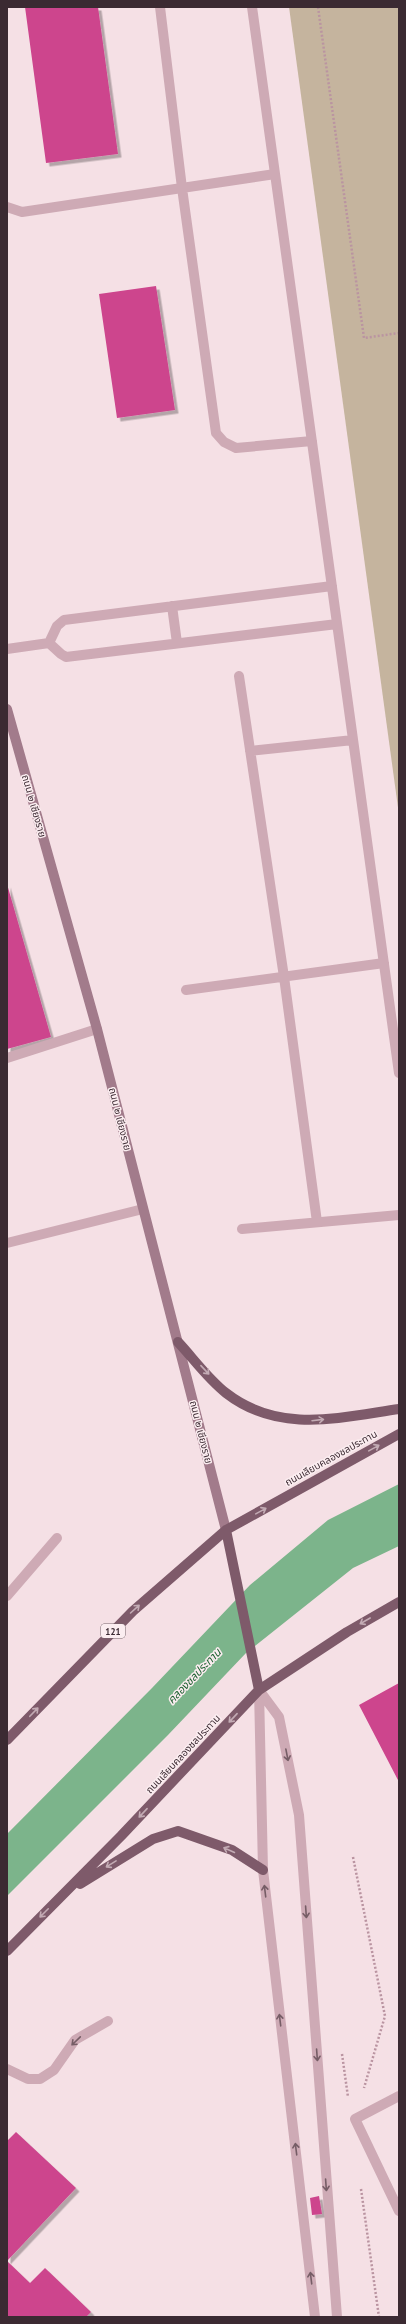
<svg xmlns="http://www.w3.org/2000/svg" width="406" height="2324" viewBox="0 0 406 2324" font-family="'PT Sans','Noto Sans Thai',sans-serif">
<defs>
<filter id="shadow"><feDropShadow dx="3.5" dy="3.5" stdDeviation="0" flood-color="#0004"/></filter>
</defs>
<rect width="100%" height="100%" fill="#f5e0e5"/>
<path fill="#c5b49e" d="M289 7H399V815Z"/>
<path fill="#7cb48b" d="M399 1484V1546L353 1568 246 1653 168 1735 7 1896V1834L152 1688 250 1585 328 1520Z"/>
<path fill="#cd458d" filter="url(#shadow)" d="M25 7H98L118 154 46 163Z
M156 286 175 410 117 418 99 294Z
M7 884 51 1037 7 1049Z
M399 1683V1782L359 1705Z
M16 2132 76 2188 7 2261 30 2283 45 2268 91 2312 86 2317H7V2141Z
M319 2196 322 2214 312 2215 310 2198Z"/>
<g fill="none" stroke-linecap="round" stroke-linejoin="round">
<path stroke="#ba94a1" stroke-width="2.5" stroke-dasharray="2 2" stroke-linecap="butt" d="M318 7 364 338 399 333
M353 1857 385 2016 364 2088
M342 2054 348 2097
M361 2189 379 2317"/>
<path stroke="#ceaab5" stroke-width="10" d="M160 7 182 188 216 433 224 442 236 448 312 441
M252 7 399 1073
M7 207 22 212 275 174
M172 606 177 643
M49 643 57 626 64 620 332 586
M7 649 49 643 61 654 66 657 337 624
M239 676 284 977 317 1222
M250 751 353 740
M186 990 384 963
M7 1058 97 1029
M242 1229 399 1215
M7 1243 143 1209
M7 1596 57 1538
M7 2069 28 2079H40L54 2070 75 2040 108 2021
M399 2096 355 2119 399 2211"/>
<path stroke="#ceaab5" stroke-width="10" d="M259 1690 279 1717 299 1815 337 2317
M259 1690 263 1870 315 2317"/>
<path stroke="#a27b8b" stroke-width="10" d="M7 709 97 1029 226 1530"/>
<path stroke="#7e5a6a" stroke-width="10" d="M178 1342C193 1358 208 1379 226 1393 279 1434 338 1418 399 1409
M226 1530 259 1690
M7 1740 133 1611 226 1530 399 1434
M80 1884 153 1839 178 1831 232 1850 263 1870
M7 1951 121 1836 259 1690 347 1632 399 1602"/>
</g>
<defs><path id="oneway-shaft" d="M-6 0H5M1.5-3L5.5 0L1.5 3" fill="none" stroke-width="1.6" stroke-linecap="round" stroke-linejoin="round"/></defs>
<g stroke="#c3abb4">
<use href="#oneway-shaft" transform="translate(205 1370) rotate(47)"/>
<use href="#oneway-shaft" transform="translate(318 1420) rotate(-7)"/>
<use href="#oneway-shaft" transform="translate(374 1448) rotate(-29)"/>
<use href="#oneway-shaft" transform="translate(261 1511) rotate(-29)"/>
<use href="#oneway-shaft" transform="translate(135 1609) rotate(-42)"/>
<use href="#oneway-shaft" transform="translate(365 1621) rotate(150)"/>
<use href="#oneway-shaft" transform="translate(34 1712) rotate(-46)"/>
<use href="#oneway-shaft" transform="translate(233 1718) rotate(133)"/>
<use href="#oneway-shaft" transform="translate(143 1813) rotate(133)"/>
<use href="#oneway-shaft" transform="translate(229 1850) rotate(-156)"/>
<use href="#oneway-shaft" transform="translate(111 1864) rotate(148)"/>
<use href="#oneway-shaft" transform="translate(44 1913) rotate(135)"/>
</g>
<g stroke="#765d66">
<use href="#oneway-shaft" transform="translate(287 1755) rotate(79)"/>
<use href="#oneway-shaft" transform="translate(265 1891) rotate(-97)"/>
<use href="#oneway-shaft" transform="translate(306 1912) rotate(86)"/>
<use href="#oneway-shaft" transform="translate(280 2020) rotate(-97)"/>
<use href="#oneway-shaft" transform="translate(76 2041) rotate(136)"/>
<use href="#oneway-shaft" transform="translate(317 2055) rotate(86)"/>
<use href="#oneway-shaft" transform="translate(296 2149) rotate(-97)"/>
<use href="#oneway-shaft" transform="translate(326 2185) rotate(86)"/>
<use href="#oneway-shaft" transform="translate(311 2278) rotate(-97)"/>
</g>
<g text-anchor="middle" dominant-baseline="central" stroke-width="3" stroke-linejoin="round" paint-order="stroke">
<rect fill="#fbedf0" stroke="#75646b" stroke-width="1" x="101" y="1624" width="24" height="14" rx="3"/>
<g font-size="9" font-weight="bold" fill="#3b2a32">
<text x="113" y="1631">121</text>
</g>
<g font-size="10" fill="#3b2a32" stroke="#fbedf0">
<text transform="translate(34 806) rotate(74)">ถนน ๒ เชียงราย</text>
<text transform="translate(120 1119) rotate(76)">ถนน ๒ เชียงราย</text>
<text transform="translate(201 1432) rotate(76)">ถนน ๒ เชียงราย</text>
<text transform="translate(331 1458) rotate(-29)">ถนนเลียบคลองชลประทาน</text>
<text transform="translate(183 1754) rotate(-47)">ถนนเลียบคลองชลประทาน</text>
</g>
<g font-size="11" font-style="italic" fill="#1c6030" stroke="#fbedf0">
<text transform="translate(194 1676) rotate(-46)">คลองชลประทาน</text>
</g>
</g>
<rect width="406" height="2324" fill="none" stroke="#3b2a32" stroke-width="16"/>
</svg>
